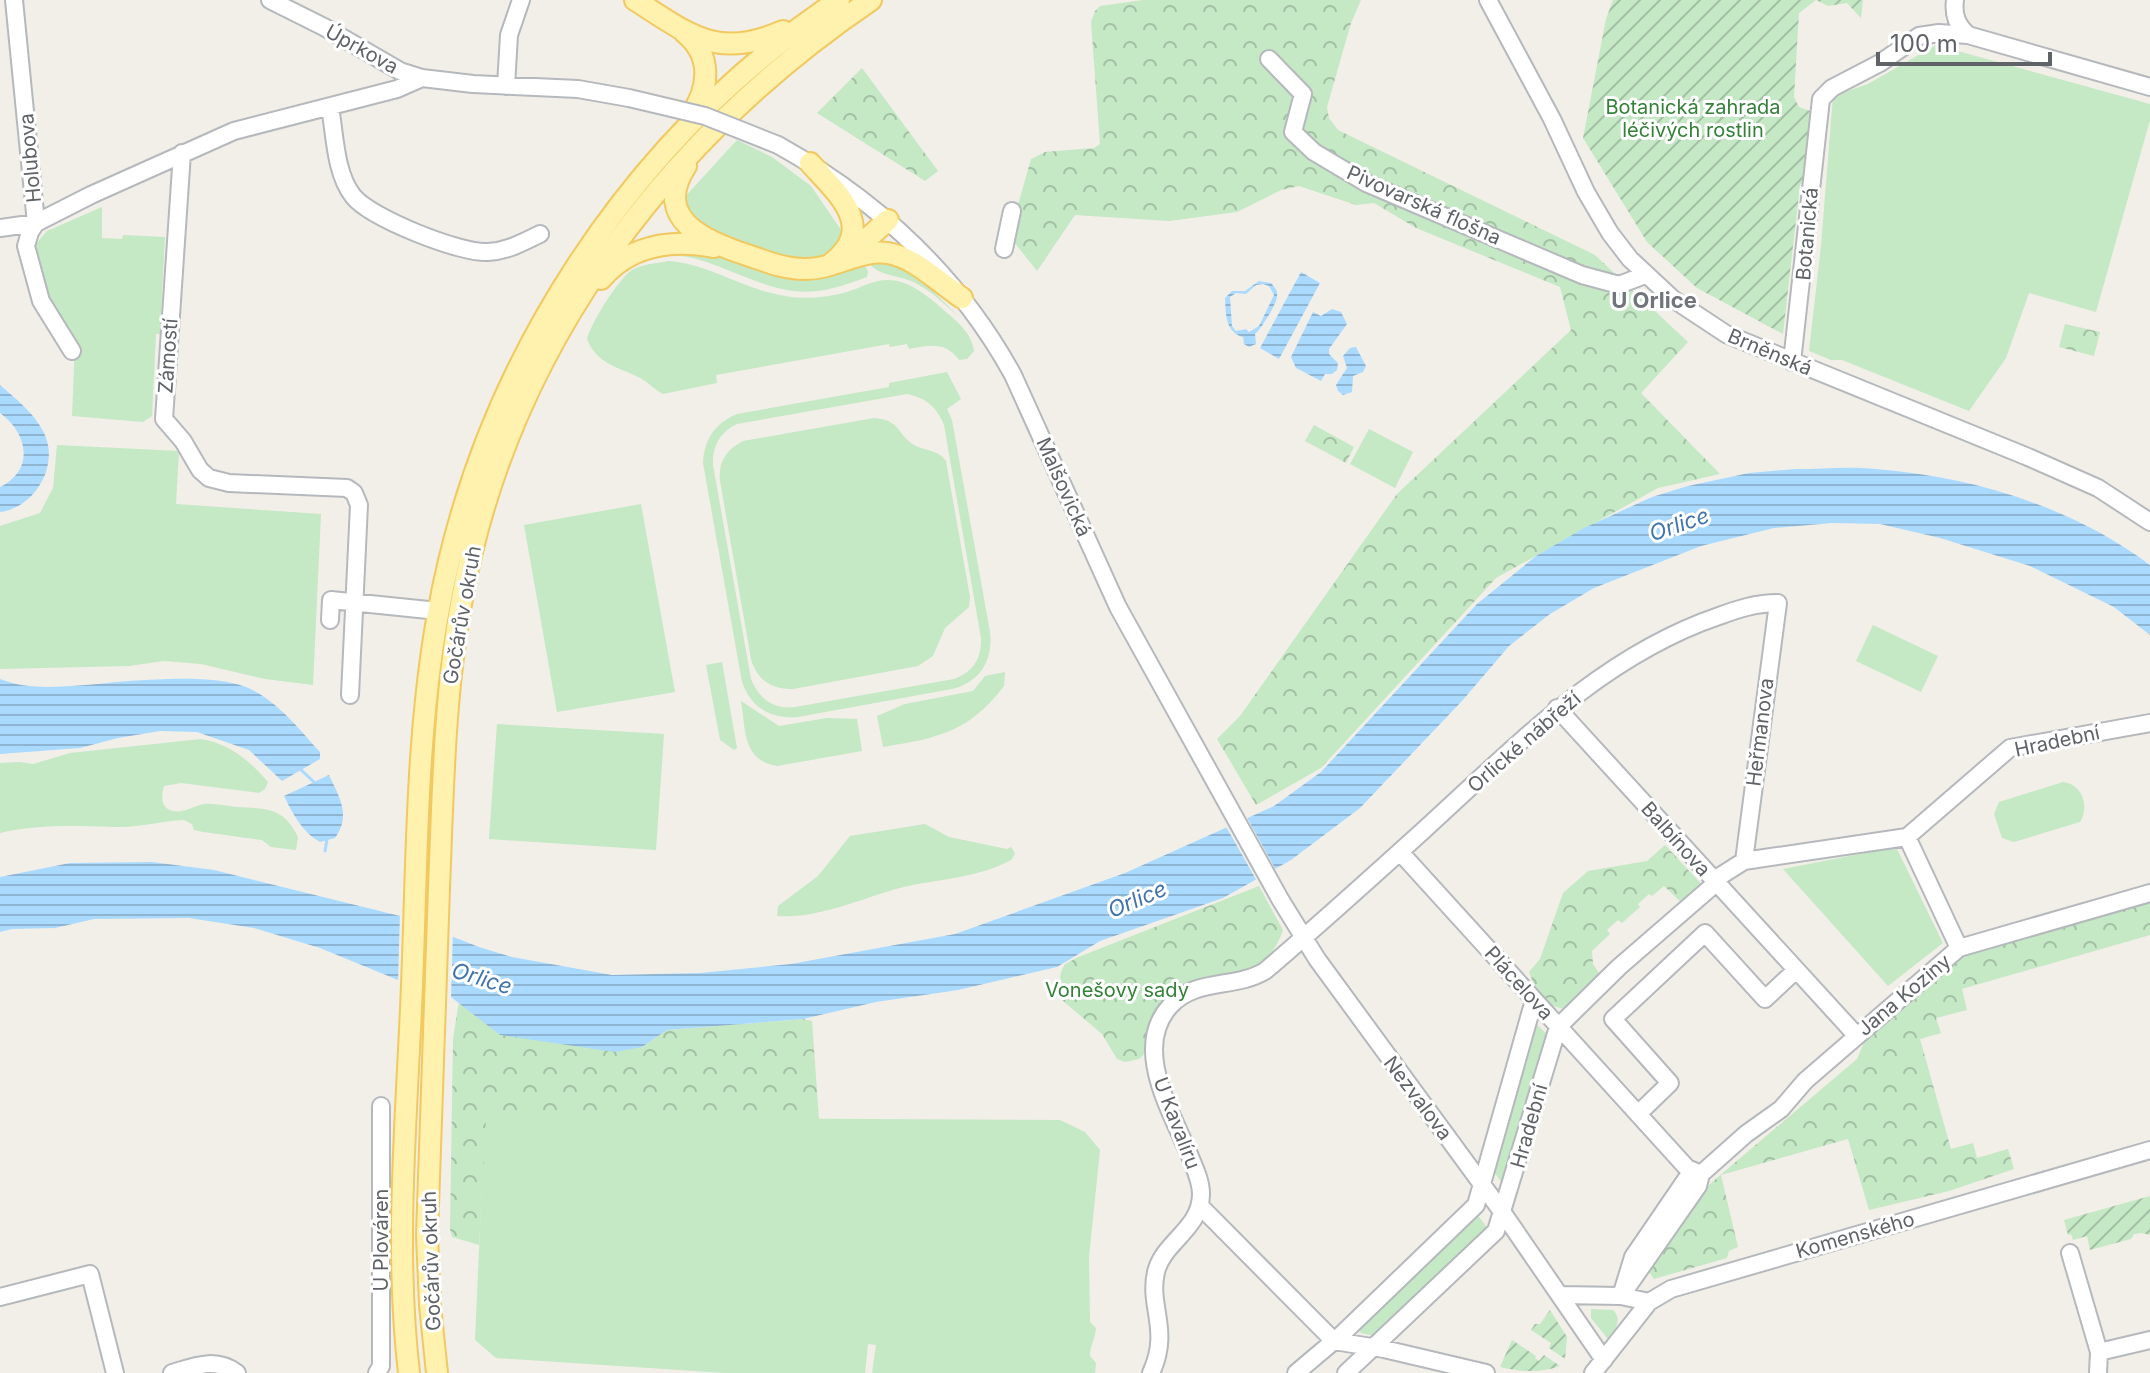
<svg xmlns="http://www.w3.org/2000/svg" width="2150" height="1373" viewBox="0 0 2150 1373" font-family="Inter,sans-serif">
<defs>
<pattern id="forest-crowns" width="20" height="18" patternUnits="userSpaceOnUse" patternTransform="scale(2)"><rect width="20" height="18" fill="#c5e8c5"/><path d="M2 6a3 3 0 1 1 6 0M12 15a3 3 0 1 1 6 0" fill="none" stroke="#a3c0a4"/></pattern>
<pattern id="garden-furrows" width="10" height="10" patternUnits="userSpaceOnUse" patternTransform="scale(2)"><rect width="10" height="10" fill="#c5e8c5"/><path d="M-1 1l2-2M0 10L10 0M9 11l2-2" fill="none" stroke="#a3c0a4"/></pattern>
<pattern id="water-rules" width="6" height="5" patternUnits="userSpaceOnUse" patternTransform="scale(2)"><rect width="6" height="5" fill="#aadaff"/><path d="M0 2.5h6" fill="none" stroke="#8eb4d2"/></pattern>
</defs>
<rect width="100%" height="100%" fill="#f1efe8"/>
<path fill="#c5e8c5" fill-rule="evenodd" d="M1936 45 2150 104V120L2096 312 2029 293 2006 358 1969 411 1842 360H1831L1809 351 1821 246 1833 96 1868 84Z
M737 140 772 157 811 186 848 240 822 260 784 259 697 226 682 200Z
M102 207V238L122 239 123 235 165 237 160 334H156L152 416 143 422 72 416 75 344 48 302 34 246 47 231Z
M708 251 798 280 829 276 863 263 868 271 867 277C810 299 790 295 735 273 720 267 704 260 688 257L672 255 635 263 646 254Z
M872 259 909 267 959 317C946 306 934 293 919 285 901 274 879 278 867 261Z
M669 261C709 264 741 288 780 295 802 300 826 298 847 292 860 288 873 280 888 280 910 280 930 298 946 312 958 322 972 334 974 351L967 359 959 360C946 341 929 345 909 349L907 344 890 347 889 344 716 375 717 383 663 394C655 390 649 383 642 379 620 367 597 365 587 339 591 323 619 278 632 270 643 264 657 263 669 261Z
M947 372 961 399 947 409 952 420 990 632C993 661 980 682 952 689L798 717C771 719 751 708 742 682L703 463C704 440 715 423 737 414L889 387V383ZM907 394C926 398 937 407 944 425L981 638C982 658 973 672 954 679L795 707C774 710 759 699 751 679L713 465C712 446 720 432 737 424Z
M874 418C899 420 896 431 911 443 923 452 937 448 946 461L970 597 969 607 945 628 933 656 918 666 793 689C772 690 757 680 751 659L720 481C718 462 726 450 743 441Z
M1369 429 1413 452 1395 488 1350 464Z
M57 445 179 451 176 504 321 514 313 685 265 679 201 664 164 661 129 666 0 669V526L40 513 53 488Z
M641 504 675 692 557 712 524 525Z
M1873 625 1938 656 1921 692 1856 661Z
M722 662 737 748 734 750 720 740 706 665Z
M1005 672 1004 686C969 732 938 738 883 747L877 716 905 704 973 691 985 676Z
M741 701 779 726 827 718 857 719 862 751 777 766C742 760 746 730 741 701Z
M497 724 664 734 656 850 489 839Z
M201 739C230 744 249 760 268 782L265 789 259 793 181 783 164 786C162 793 160 804 168 809 180 816 193 806 204 804 214 803 226 806 236 807 265 809 283 806 298 837L296 850 271 847 262 840 203 832 194 830 192 824 184 820C160 821 138 828 114 827 75 826 39 824 0 833V763L20 762 33 764 70 753Z
M2063 782C2082 784 2090 806 2080 822L2014 842 2002 838 1994 814 1999 802Z
M925 824 949 837 1007 849 1011 847 1015 853C1012 859 1013 859 1007 862 976 878 938 879 904 887 863 897 821 919 777 916L778 906 818 876 850 836Z
M1896 847 1943 943 1888 986 1783 869Z
M1536 1024 1548 1035 1505 1187 1491 1168 1534 1025Z
M485 1117 1060 1120 1085 1132 1100 1150 1089 1257 1090 1322 1096 1328C1095 1340 1090 1345 1090 1356L1096 1363 1095 1373H872L876 1345 868 1344 865 1373H725L496 1358 475 1340Z
M1476 1213 1489 1230 1374 1336 1361 1333 1359 1328Z
M1591 1309 1613 1310C1623 1320 1615 1329 1608 1339L1591 1318Z"/>
<path fill="url(#forest-crowns)" d="M1143 0H1361L1351 23 1327 107 1329 118 1338 130 1595 255 1688 342 1641 393 1720 474 1658 488 1496 578 1321 768 1256 805 1217 739 1240 716 1397 494 1571 330 1560 287 1416 228 1374 203 1356 205 1299 186 1281 190 1237 212 1169 221 1075 215 1037 271 1014 242 1016 212 1031 159 1045 152 1094 148 1100 144 1091 22 1095 11 1100 6Z
M862 68 938 171 925 181 817 113Z
M2065 324 2100 332 2094 356 2059 347Z
M1314 425 1354 447 1346 463 1305 441Z
M1665 845 1705 888 1685 906 1664 886 1652 896 1649 894 1638 904 1640 907 1622 923 1618 920 1607 930 1610 934 1592 951 1593 964 1601 976 1564 1009 1549 1005 1534 985 1529 972 1540 959 1563 893 1588 871 1647 861Z
M1259 886 1283 930C1260 999 1193 955 1158 1006 1150 1019 1149 1039 1144 1054L1139 1059 1125 1062 1117 1059 1102 1034 1062 1000C1060 992 1058 973 1064 966 1067 962 1072 961 1076 958Z
M2150 901V935L1962 989 1967 1010 1936 1018 1941 1033 1920 1039 1951 1149 1973 1143 1977 1158 2008 1149 2014 1169 1949 1191 1869 1210 1848 1139 1721 1175 1738 1247 1729 1251 1727 1258 1654 1279 1649 1272 1709 1185 1718 1177 1857 1059 1866 1038 1962 956Z
M459 1001 500 1035 642 1047 667 1030 803 1019 812 1021 819 1119 486 1118 479 1245 452 1237 450 1229 453 1039Z"/>
<path fill="url(#garden-furrows)" d="M1613 0H1863L1861 18 1847 3 1828 6 1816 0 1799 13 1794 97 1799 107 1813 112 1806 179 1800 185 1783 334 1697 288 1647 242 1583 138 1606 19Z
M2150 1196V1235L2142 1233 2134 1234 2131 1239 2090 1250 2087 1236 2073 1240 2071 1234 2068 1235 2064 1220Z
M1550 1310 1567 1337 1565 1359 1549 1348 1551 1343 1531 1330 1535 1324H1540Z
M1512 1340 1536 1356 1535 1358 1539 1361 1544 1355 1560 1366C1542 1373 1520 1372 1500 1367Z"/>
<path fill="url(#water-rules)" fill-rule="evenodd" d="M1301 272 1320 283 1279 359 1260 348Z
M1259 281 1271 283C1275 288 1278 290 1277 296 1277 304 1261 329 1255 334L1256 344 1249 347 1244 344 1243 337C1225 332 1226 314 1225 298L1232 291H1245ZM1263 284 1269 286 1274 295 1259 326 1249 332 1246 329 1236 331 1232 326 1230 297 1236 293 1246 294 1256 285Z
M1332 309 1341 312 1347 324 1329 349V354L1338 363 1337 370 1332 374H1325L1321 381 1296 368 1291 357 1313 312 1321 316Z
M1356 347 1366 366 1363 372 1353 376 1352 392 1343 395 1338 391 1336 385 1347 368 1343 356 1350 348Z
M0 385C15 398 34 413 43 431 61 464 35 508 0 512V487C35 470 28 433 0 413Z
M1796 469C1822 469 1849 466 1876 469 1973 477 2071 506 2150 565V635L2114 607 2030 566 1940 538 1880 524 1832 523 1774 528 1701 546 1594 588 1550 614 1509 646 1462 701 1360 808 1291 860 1223 898 1100 941 1057 967 958 990 876 1002 803 1019 667 1030 642 1047 615 1052 500 1035 451 997 398 980 320 948 254 928 189 918 94 919 55 928 12 929 0 932V877L70 863 152 862 214 870 400 916 479 947 512 957 612 975 700 973 791 964 955 934 1125 873 1274 806 1321 772 1477 604 1536 556 1584 528 1652 497 1688 486 1749 473Z
M0 679C27 690 57 687 85 685 126 681 210 672 246 687 276 699 299 729 320 752V759L282 781 249 750 197 732 160 731 118 738 80 748 0 754Z
M329 775C340 798 351 816 335 838L320 842C302 832 293 814 284 796Z"/>
<path fill="#f1efe8" d="M1245 814 1277 872 1258 883 1224 823Z
M400 912 453 931 451 1001 398 984Z"/>
<g fill="none" stroke-linecap="round" stroke-linejoin="round">
<path stroke="#aadaff" stroke-width="3" d="M299 768 314 782
M325 851 327 839"/>
<g stroke="#b5b8bc" stroke-width="20">
<path id="minor" d="M14 0 36 223 30 232 26 246 41 301 72 351
M270 0 324 27 400 71 422 78 473 84 578 89 629 98
M1488 0 1552 119 1586 192 1610 233 1630 259 1673 299 1726 334 2028 457 2098 488 2150 522
M1955 0C1953 15 1957 25 1968 35L2150 87
M1269 59 1303 94 1293 132 1314 152 1366 183 1582 275 1619 285 1645 275
M506 86 509 35 521 0
M330 107C335 135 335 173 353 196 370 218 461 254 488 252 508 251 523 242 540 234
M778 145C877 200 958 275 1013 375L1118 607 1280 899 1317 959 1503 1213 1604 1360
M182 153 164 419 183 441 200 470 209 478 229 483 347 488 354 493 359 505 350 695
M0 228 36 223 91 195 234 131 397 89 422 78
M1004 249 1012 211
M1792 362 1821 99 1832 88 1880 63 1919 36 1939 33 1968 35
M330 620 331 600 438 611
M1557 708 1856 1035
M1907 837 1959 948
M1400 852 1687 1168 1701 1174
M1714 880 1744 861 1907 837 2010 748 2150 723
M1638 1114 1670 1083 1613 1019 1705 933 1765 999 1796 970
M1200 1206 1334 1341 1384 1349 1486 1373
M2070 1253 2099 1352 2098 1373
M1626 1289 1698 1186 1701 1174
M1561 1295 1621 1296 1649 1302
M1621 1296 1633 1257 1687 1178 1701 1174 1746 1134 1781 1109 1805 1081 1959 948 2150 893
M0 1297 90 1274 115 1373
M2099 1352 2150 1340
M172 1373C195 1366 216 1357 237 1373
M377 1373 381 1366V1106
M1151 1373C1171 1330 1148 1307 1156 1272 1163 1242 1201 1229 1201 1194 1201 1180 1194 1167 1189 1154 1171 1111 1132 1048 1170 1006 1195 978 1235 989 1265 971 1319 925 1372 877 1425 829 1514 748 1601 656 1719 616 1738 609 1756 603 1778 603L1744 861
M1296 1373 1341 1335 1476 1205 1534 1000
M1346 1373 1496 1231 1558 1027 1619 967 1716 883
M1593 1373 1649 1302 1671 1289 2150 1150"/>
</g>
<g stroke="#f2c960" stroke-width="24">
<path id="major" d="M635 0C690 35 717 60 783 31
M685 33C712 55 710 87 691 115
M810 163C837 193 878 227 832 263
M686 166C651 220 707 242 750 256 768 262 785 269 804 269 833 270 859 249 888 253 915 258 940 283 962 298
M850 254 888 220
M601 279C630 245 672 239 714 247
M409 1373C394 1245 407 1114 412 985 417 862 416 736 438 614 482 366 630 139 839 0
M437 1373 430 1305 427 1235C431 1119 435 1004 439 888 443 793 444 698 461 604 506 351 661 143 871 0"/>
</g>
<use href="#minor" stroke="#fff" stroke-width="16"/>
<use href="#major" stroke="#fff2af" stroke-width="20"/>
<g stroke="#b5b8bc" stroke-width="20" stroke-linecap="butt">
<path id="minor-bridge" d="M629 98 705 116 778 145"/>
</g>
<use href="#minor-bridge" stroke="#fff" stroke-width="16"/>
</g>
<g text-anchor="middle" dominant-baseline="central" stroke-width="6" stroke-linejoin="round" paint-order="stroke">
<g font-size="20" fill="#5f6368" stroke="#fff">
<text transform="translate(362 49) rotate(29)">Úprkova</text>
<text transform="translate(30 158) rotate(-95)">Holubova</text>
<text transform="translate(1424 205) rotate(24)">Pivovarská flošna</text>
<text transform="translate(1807 234) rotate(-85)">Botanická</text>
<text transform="translate(1770 352) rotate(23)">Brněnská</text>
<text transform="translate(168 356) rotate(-86)">Zámostí</text>
<text transform="translate(1064 487) rotate(66)">Malšovická</text>
<text transform="translate(462 615) rotate(-80)">Gočárův okruh</text>
<text transform="translate(1760 732) rotate(-83)">Heřmanova</text>
<text transform="translate(2057 741) rotate(-12)">Hradební</text>
<text transform="translate(1524 742) rotate(-41)">Orlické nábřeží</text>
<text transform="translate(1676 839) rotate(48)">Balbínova</text>
<text transform="translate(1519 983) rotate(48)">Plácelova</text>
<text transform="translate(1904 995) rotate(-40)">Jana Koziny</text>
<text transform="translate(1418 1098) rotate(53)">Nezvalova</text>
<text transform="translate(1177 1123) rotate(69)">U Kavalíru</text>
<text transform="translate(1529 1126) rotate(-74)">Hradební</text>
<text transform="translate(1855 1235) rotate(-16)">Komenského</text>
<text transform="translate(381 1240) rotate(-90)">U Plováren</text>
<text transform="translate(431 1261) rotate(-92)">Gočárův okruh</text>
</g>
<g font-size="20" fill="#348238" stroke="#fff">
<text x="1693" y="107">Botanická zahrada<tspan x="1693" dy="23">léčivých rostlin</tspan></text>
<text x="1117" y="990">Vonešovy sady</text>
</g>
<g font-size="22" font-weight="bold" fill="#70757a" stroke="#fff">
<text x="1654" y="300">U Orlice</text>
</g>
<g font-size="22" font-style="italic" fill="#4174aa" stroke="#fff">
<text transform="translate(1679 524) rotate(-19)">Orlice</text>
<text transform="translate(1137 899) rotate(-23)">Orlice</text>
<text transform="translate(482 978) rotate(17)">Orlice</text>
</g>
</g>
<path d="M1878 52v12h172v-12" fill="none" stroke="#5f6368" stroke-width="4"/>
<text x="1890" y="52" font-size="24" fill="#5f6368" stroke="#ffffff" stroke-width="6" paint-order="stroke">100 m</text>
</svg>
